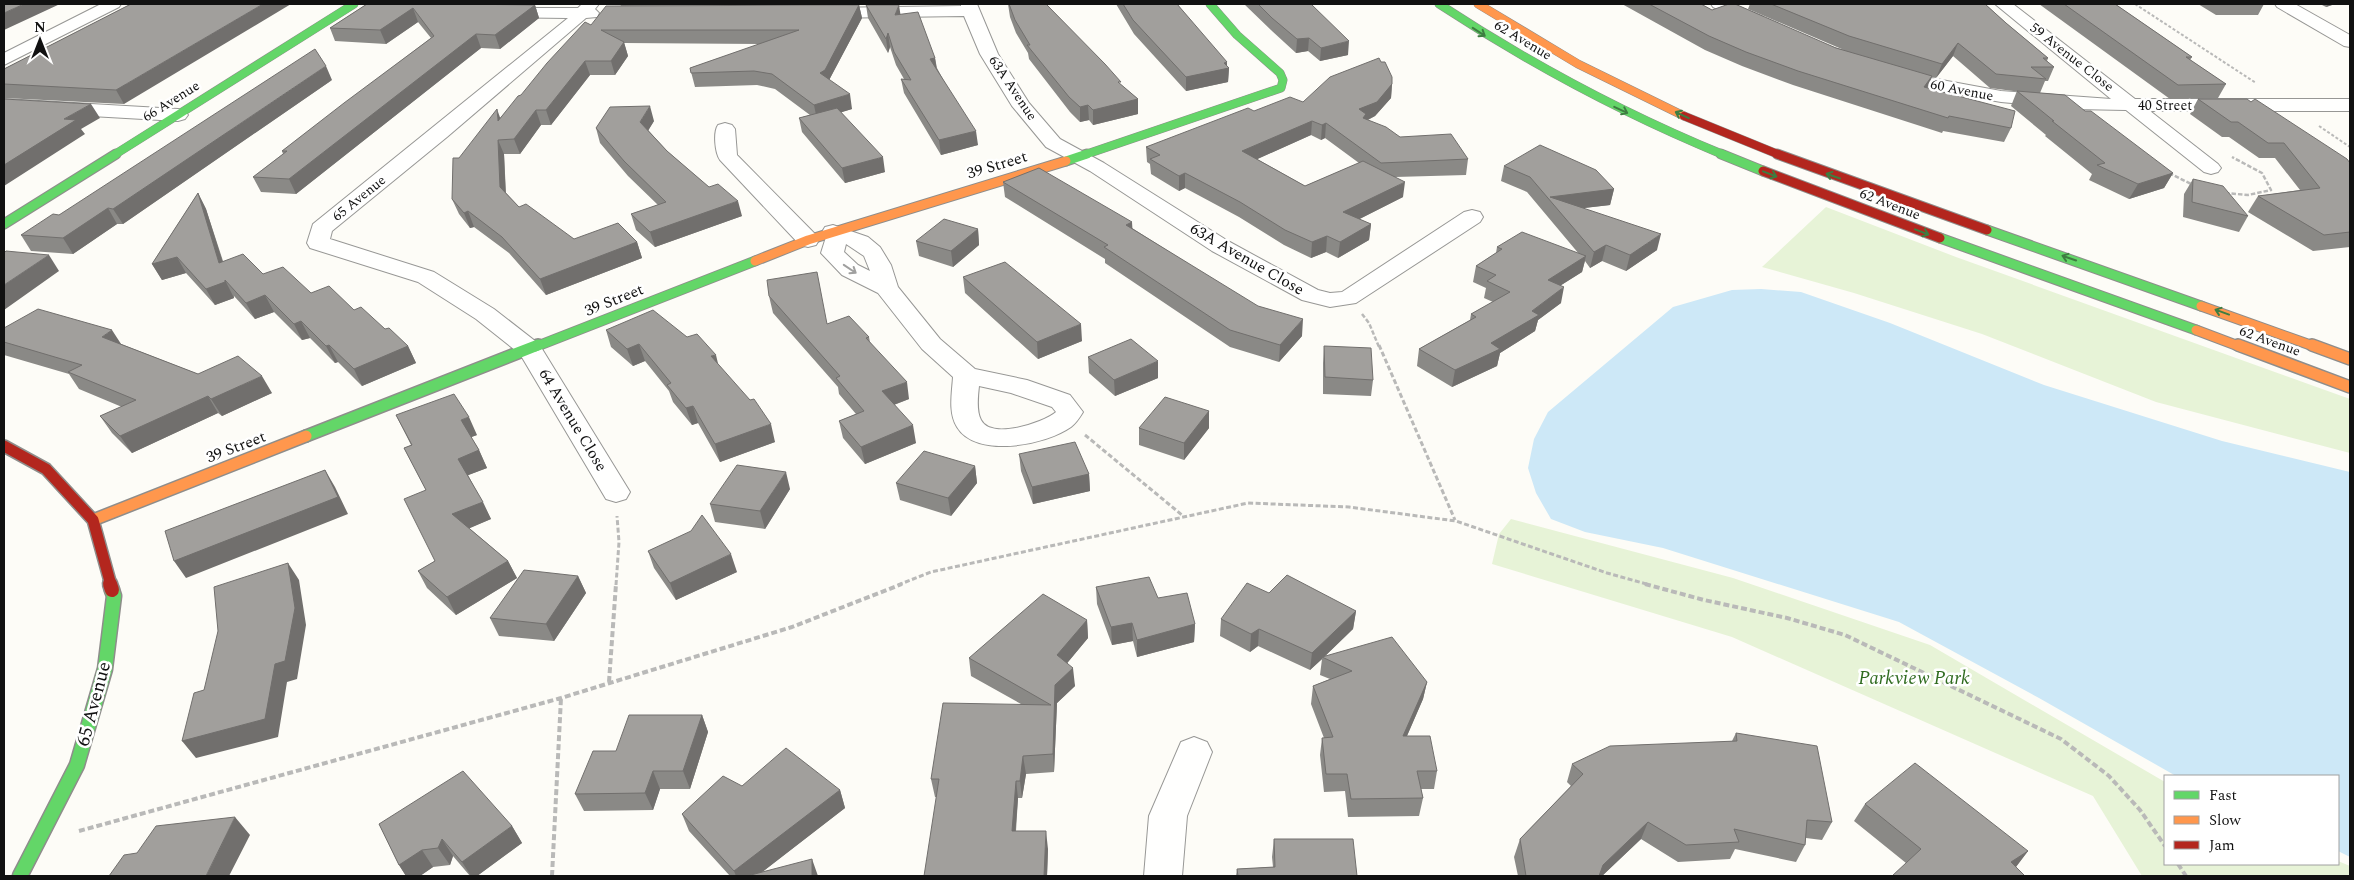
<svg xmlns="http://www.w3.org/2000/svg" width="2354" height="880" viewBox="0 0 2354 880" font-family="Spectral,serif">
<rect width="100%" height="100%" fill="#fdfcf7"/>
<path fill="#e7f3d7" d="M1826 207 1956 257 2350 399V453L2156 402 1982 334 1854 293 1762 267Z
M1511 519 1733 578 1930 645 2165 782V864H2338V861L2350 866V876H2142L2093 796 1732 637 1492 564 1499 534Z"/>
<path fill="#cde8f7" d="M1761 289 1801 292 1890 323 2044 385 2222 441 2350 472V857L2338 851V776H2176L2039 698 1899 622 1663 548 1585 532 1551 519 1536 493 1528 468 1534 439 1548 412 1673 307 1732 290Z"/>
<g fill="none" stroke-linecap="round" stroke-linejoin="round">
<g stroke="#979795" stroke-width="2">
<path id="street" d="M101 4H121L119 7 4 65V53Z
M582 4H599L595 9 599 13 597 17 586 18 447 137 332 231 330 239 434 272 494 309 539 344 630 492 626 499 616 502 606 499 520 354 476 319 418 282 310 248 307 243 313 224 568 18 499 17 493 16 491 12 493 8H578Z
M961 4H977L998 54 1029 103 1060 139 1104 163 1228 241 1318 290 1330 293 1342 292 1464 212 1472 210 1480 212 1483 217 1480 222 1356 303 1330 307 1302 300 1212 251 1090 171 1046 147 1012 106 980 54 964 16 824 18 818 17 816 13 818 9 824 8 961 6Z
M1711 4H1732L1763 17 1765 21 1763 25H1751L1713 7Z
M1995 4H2013L2135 99H2350V111H2150L2218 164 2221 168 2218 172 2211 174 2204 172 2126 110 2075 109 2001 102 1928 89 1886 77 1883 73 1886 69 1892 68 1931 78 2001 91 2111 99Z
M2275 4H2295L2350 35V47L2344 46 2277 7Z
M4 99 178 109 185 111 188 115 185 119 178 121 4 111Z
M725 123 732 125 735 129 737 155 816 235 819 240 816 245 808 247 800 245 720 160C715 153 713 132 718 125Z
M833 225 868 237 880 247 891 265 898 287 940 339 975 369 1027 380 1070 395 1083 412C1080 417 1076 423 1071 427 1046 445 976 459 957 427 948 413 952 393 953 377L922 349 878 293 842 275 821 253 826 237 822 232 825 227ZM846 244 864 256 870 271 858 265 844 252ZM979 386 1011 393 1052 407 1056 412C1043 423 991 440 981 420 976 411 978 395 979 386Z
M1194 737 1207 742 1212 752 1187 816 1182 876H1144L1149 816 1181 742Z"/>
</g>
<g stroke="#8e8d8b" stroke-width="9">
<path id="fast-far3" d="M1439 4C1529 63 1624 114 1724 155
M114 155 354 4
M1084 155 1281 88 1283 80 1280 73 1237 35 1210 4"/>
</g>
<g stroke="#8e8d8b" stroke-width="11">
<path id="fast-far2" d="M1721 154 1763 171
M1066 161 1087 154
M4 224 116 154
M1987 230 2201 306
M1940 238 2196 330
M535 347 755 261"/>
</g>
<g stroke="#8e8d8b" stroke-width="14">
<path id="fast-far1" d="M306 436 538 345"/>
</g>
<g stroke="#8e8d8b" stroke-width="17">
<path id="fast" d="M20 876 77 765 105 669 114 596 112 590"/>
</g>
<g stroke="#8e8d8b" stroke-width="9">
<path id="slow-far2" d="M1478 4 1578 64 1684 116"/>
</g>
<g stroke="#8e8d8b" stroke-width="11">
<path id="slow-far1" d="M755 261 808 240 1066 161
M2201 306 2316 347
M2196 330 2241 347"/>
</g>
<g stroke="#8e8d8b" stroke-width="14">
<path id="slow" d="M2238 345 2350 387
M2312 345 2350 359
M93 520 306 436"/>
</g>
<g stroke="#8e8d8b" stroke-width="9">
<path id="jam-far3" d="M1684 116 1780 155"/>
</g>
<g stroke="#8e8d8b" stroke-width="11">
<path id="jam-far2" d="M1777 154 1987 230
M1763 171 1940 238"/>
</g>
<g stroke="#8e8d8b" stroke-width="14">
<path id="jam-far1" d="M4 446 46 469 93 520 111 585"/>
</g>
<g stroke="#8e8d8b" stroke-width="17">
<path id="jam" d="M110 584 112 590"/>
</g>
<path stroke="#b9b9b8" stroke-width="2" stroke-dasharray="3 2" stroke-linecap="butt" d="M2135 4 2256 83
M2319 126 2350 147"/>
<path stroke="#b9b9b8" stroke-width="2.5" stroke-dasharray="4.5 2" stroke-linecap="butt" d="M2169 173 2193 185
M2225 193 2248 195 2271 190 2262 173 2232 157
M1362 314 1369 323 1379 347"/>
<path stroke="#b9b9b8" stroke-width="3" stroke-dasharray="5 2.5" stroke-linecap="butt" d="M1379 345 1455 520
M1085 435 1182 515
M616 585 619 542 617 516
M898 585 931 572 1248 503 1349 507 1456 521 1607 573 1650 585"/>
<path stroke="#b9b9b8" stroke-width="4" stroke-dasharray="6 3" stroke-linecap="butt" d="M1645 584 1704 600 1787 618 1845 635 2061 739 2109 776 2140 810 2165 846
M609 682 616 584
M79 831 561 698 792 627 902 584
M2178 864 2186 876
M552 876 561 698"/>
<use href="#street" fill="#fffffe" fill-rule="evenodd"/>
<use href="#fast-far3" stroke="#63d668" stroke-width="8"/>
<use href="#fast-far2" stroke="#63d668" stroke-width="9"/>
<use href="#fast-far1" stroke="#63d668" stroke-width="11"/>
<use href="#fast" stroke="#63d668" stroke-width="14"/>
<use href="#slow-far2" stroke="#ff974d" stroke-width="8"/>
<use href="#slow-far1" stroke="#ff974d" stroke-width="9"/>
<use href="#slow" stroke="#ff974d" stroke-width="11"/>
<use href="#jam-far3" stroke="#b3261e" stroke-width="8"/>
<use href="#jam-far2" stroke="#b3261e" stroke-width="9"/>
<use href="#jam-far1" stroke="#b3261e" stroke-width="11"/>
<use href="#jam" stroke="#b3261e" stroke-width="14"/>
</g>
<path fill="#8a8986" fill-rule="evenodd" d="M131 4 124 104 4 98V69Z
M367 4 535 5 539 18 500 49 481 48 296 194 261 192 253 177 283 154 282 151 431 38 418 22 386 44 335 41 330 28Z
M472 4H550L549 5Z
M620 4H906L621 6Z
M1008 4H1046L1121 85 1138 99V114L1093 125 1089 120 1080 122 1070 112 1029 59 1028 53 1016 33 1010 17Z
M1116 4H1177L1229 68 1228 82 1186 91 1134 34Z
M1244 4H1311L1348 55 1320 61 1308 51 1296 53 1272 31Z
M1622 4H1701L1712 10 1844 50 1748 9 1750 4H1985L2006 23 2048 58 2047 61 2054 67 2048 81H2045L2040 93 2085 111 2173 173 2164 188 2129 199 2089 180 2092 174 2045 136 2046 135 2011 106 2017 91 2021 92 1990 88 1953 56 1936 78 1932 77 1928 88 2011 128 2004 142 1943 131 1942 133 1793 85 1742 66 1705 50Z
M2039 4H2115L2192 57 2190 60 2226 84 2218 98 2170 99Z
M2198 4H2264L2258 15H2216Z
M2320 4H2335L2326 7Z
M859 5 862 18 829 80 852 109 841 112 885 172 845 183 802 132 799 118 810 115 775 89 757 85 695 87 690 68 760 44 624 43 628 56 615 75H590L551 125H541L520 154H504L506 193 519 207 574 239 637 242 642 258 546 295 509 253 474 227 470 228 459 214 452 199 500 118 591 25Z
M866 5 900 14 935 58 937 68 978 145 941 155 904 93 901 79H904L896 65 890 47 888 53 868 18Z
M1381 62 1392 84 1391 98 1375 116 1368 120 1400 137 1468 159 1466 175 1395 177 1403 197 1359 219 1371 224 1369 240 1338 258 1326 252 1311 258 1284 245 1239 217 1185 188 1179 191 1151 174 1150 164 1147 162 1146 147 1254 111 1303 102ZM1311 135 1321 140 1325 138 1359 163 1305 186 1257 159Z
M332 80 123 224H117L73 254 31 251 21 235 59 215Z
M2198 99 2350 163V247L2313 251 2248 212 2258 196 2300 190 2275 158H2259L2229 137H2222L2190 114Z
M654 121 648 130 667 151 742 216 655 247 636 230 631 214 658 205 628 176 600 143 596 128Z
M1504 166 1614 189 1610 205 1583 208 1657 250 1626 271 1602 261 1590 268 1585 261 1582 272 1561 285V303L1538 320 1535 331 1500 353 1497 366 1452 387 1417 366 1419 349 1470 320 1471 314 1493 302 1484 298 1486 288 1473 282 1476 266 1496 253 1497 247 1579 254 1527 192 1501 181Z
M2193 179 2248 216 2239 232 2183 217 2184 194Z
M1003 182 1132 222V228L1302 336 1279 362 1230 347 1105 263V259L1005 197Z
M198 193 206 209 223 261 263 274 311 293 354 310 385 329 408 346 416 363 362 386 338 362 335 363 310 338 302 340 274 312 255 319 234 296V298L215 305 186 273 162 280 152 264Z
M978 229 979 245 953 267 919 256 916 241Z
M963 277 1082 341 1038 359 965 293Z
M769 296 827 324 869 337 870 342 909 399 894 405 916 443 865 464 843 438 839 421 856 414 839 394 838 387 773 313Z
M4 328 121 344 198 374 272 393 222 416 218 413 132 453 112 433 100 416 122 407 79 389 69 374 4 355Z
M606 330 718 364 775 442 720 462 698 423 692 425 673 402 669 391 645 361 633 366 611 347Z
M1324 346 1373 380 1371 396 1323 394V363Z
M1088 357 1158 378 1115 396 1089 373Z
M1209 411V428L1184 460 1139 445V428Z
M396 415 477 435 471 437 479 450 487 468 468 475 491 519 469 528 508 561 517 578 456 615 427 588 418 571 435 561 426 490 404 448 411 445Z
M1019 454 1089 474 1090 491 1033 504 1021 471Z
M975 466 977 483 951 516 900 500 896 483Z
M790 489 765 529 715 522 710 504Z
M648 551 737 572 676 600 654 568Z
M578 576 586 593 554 641 499 636 490 618Z
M1096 587 1158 598 1195 624 1194 642 1137 657 1133 641 1112 645 1097 604Z
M1356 611 1353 629 1324 657 1427 682 1423 699 1407 736 1437 771 1434 789H1421L1423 798 1419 816 1348 817 1345 791 1324 792 1320 755 1322 738H1324L1311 704 1313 686 1330 679 1320 675 1322 659 1310 670 1258 646 1250 652 1220 636 1221 619Z
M1087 620 1088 638 1067 663 1075 686 1057 703 1054 772 1026 774 1022 798H1018L1016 831 1048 849 1047 876H925L937 797H935L931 779 1021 704 971 676 969 658Z
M702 715 708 732 690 789H660L653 810 584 811 575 794 616 751Z
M1736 733 1832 822 1822 840 1806 838 1805 845 1796 862 1735 849 1730 859 1678 862 1641 839 1602 876H1518L1514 857 1520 839 1571 786 1567 782 1572 764 1732 741Z
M742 786 840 790 845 808 762 872 818 876H730L689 831 682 814Z
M1865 804 2028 851 2016 867 1906 863 1854 821Z
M379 824 512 826 522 843 477 876H470L453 856 450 865 433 867 420 876H406L399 865Z
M1274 839 1357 876H1236L1237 869 1273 867 1272 857Z"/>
<path fill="#716f6d" d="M24 4H60L4 30V13Z
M263 4H291L124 104 116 90Z
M2328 4H2335L2326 7Z
M535 5 539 18 500 49 495 35Z
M859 5 862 18 827 84 820 73Z
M899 5 901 18 895 15Z
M413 8 418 22 386 44 380 30Z
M888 33 890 47 888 53 886 39Z
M476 34 481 48 296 194 289 179Z
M1309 38 1308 51 1296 53 1297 39Z
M1349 41 1348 55 1320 61 1321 48Z
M624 42 628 56 615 75 611 61Z
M1958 43 1953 56 1936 78 1942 64Z
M935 58 937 72 930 59Z
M585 61 590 75 551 125 546 110Z
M1227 62V68H1229L1228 82 1186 91V77Z
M326 66 332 80 123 224 113 209Z
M1932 76 1926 90 1924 87Z
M1392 84 1391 98 1375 116 1363 122 1359 109Z
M850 94 852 109 817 120 814 105Z
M1138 99V114L1093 125V110Z
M91 104 100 118 81 129 85 134 4 186V165L64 119Z
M1088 105 1089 120 1080 122V107Z
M650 106 654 121 645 136 640 122Z
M497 109 502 123 498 121Z
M536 110 541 125 520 154 514 139Z
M1312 121 1311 135 1242 166V151Z
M1326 123 1325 138 1321 140 1322 125Z
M976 131 978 145 941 155 939 140Z
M498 140 504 154 506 203 500 187Z
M883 157 885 172 845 183 842 168Z
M1185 173V188L1179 191V176Z
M2173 173 2164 188 2129 199 2138 184Z
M1405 182 1403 197 1342 228 1343 212Z
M1614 189 1610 205 1559 211 1550 197Z
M198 193 206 209 228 279 219 263Z
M738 201 742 216 655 247 650 232Z
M108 208 117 224 73 254 63 238Z
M468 211 474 227 470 228 464 213Z
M1132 222 1133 238 1126 225Z
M1371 224 1369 240 1338 258 1340 242Z
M978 229 979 245 953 267 951 251Z
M1661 234 1657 250 1626 271 1630 255Z
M1327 236 1326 252 1311 258 1312 242Z
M637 242 642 258 546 295 540 279Z
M1606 245 1602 261 1590 268 1594 252Z
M49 255 59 271 4 310V285Z
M1586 256 1582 272 1544 296 1548 280Z
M177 257 186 273 162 280 152 264Z
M225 280 234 298 215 305 206 289Z
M1564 287 1561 303 1538 320 1535 331 1500 353 1497 366 1452 387 1455 370Z
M265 295 274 312 255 319 246 303Z
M1303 319 1302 336 1279 362 1280 345Z
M301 321 310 338 302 340 294 324Z
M1081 324 1082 341 1038 359 1037 342Z
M112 330 123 347 102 337Z
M639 344 645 361 633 366 627 349Z
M329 345 338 362 335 363 326 346Z
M408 346 416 363 362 386 354 369Z
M716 355 720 372 711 356Z
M1158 361V378L1115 396 1114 380Z
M262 376 272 393 222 416 211 399Z
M907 382 909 399 885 408 882 391Z
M208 396 218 413 132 453 120 436Z
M693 406 698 423 692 425 686 408Z
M1209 411V428L1184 460V443Z
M469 417 477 435 469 438 461 420Z
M771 424 775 442 720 462 715 444Z
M913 425 916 443 865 464 861 447Z
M479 450 487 468 466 476 458 459Z
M975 466 977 483 951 516 948 498Z
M325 470 335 487 348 514 186 578 174 561Z
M786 472 790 489 765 529 760 511Z
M1089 474 1090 491 1033 504 1032 487Z
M483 502 491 519 461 532 452 514Z
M731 554 737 572 676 600 670 583Z
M508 561 517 578 456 615 447 597Z
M288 563 299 580 306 625 297 679 287 682 278 737 196 758 182 741Z
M578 576 586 593 554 641 546 624Z
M1356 611 1353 629 1323 658 1322 657V659L1310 670 1312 653Z
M1087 620 1088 638 1059 673 1057 655Z
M1132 623 1133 641 1112 645 1111 627Z
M1195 624 1194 642 1137 657V640Z
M1259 629 1258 646 1250 652 1251 634Z
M1073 668 1075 686 1057 703 1054 772 1053 754 1055 685Z
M1427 682 1423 699 1399 754 1403 736Z
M702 715 708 732 690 789 683 771Z
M1023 756 1026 774 1022 798 1020 781Z
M653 771 660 789 653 810 645 793Z
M1016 781 1018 798 1014 849 1012 831Z
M840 790 845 808 757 876H736L734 871Z
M235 817 250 835 229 876H206Z
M1648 822 1641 839 1602 876H1598L1603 865Z
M512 826 522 843 477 876H471L462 862Z
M1046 831 1048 849 1047 876H1044Z
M442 839 453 856 450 865 438 848Z
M422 850 433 867 420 876H406L399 865Z
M2028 851 2015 868 2011 862Z
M812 859 818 876H812Z"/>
<path fill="#a19f9c" stroke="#716f6d" d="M4 4H24L4 13Z
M131 4H263L116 90 4 84V69Z
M367 4H455L535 5 495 35 476 34 289 179 253 177 287 151H282L344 103 434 36 413 8 380 30 330 28Z
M1009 4H1046L1105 64 1121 82H1118L1138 99 1093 110 1088 105 1080 107 1069 97 1027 45H1030L1015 20Z
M1123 4H1177L1227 62 1224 63 1229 68 1186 77 1133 20Z
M1258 4H1311L1349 41 1321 48 1309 38 1297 39 1272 18Z
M1649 4H1701L1712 10 1729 4H1735L1836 48 1932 76 1924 87 2015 111 2011 128 1949 116 1948 118 1798 71 1746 52 1709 36Z
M1771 4H1985L2006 23 2048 58H2043L2054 67H2031L2046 79 1996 74 1958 43 1942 64 1849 36Z
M2064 4H2115L2192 57H2186L2226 84 2178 85Z
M859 5 825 70 820 73 850 94 814 105 772 74 754 71 691 73 690 68 799 30H601L624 42 611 61H585L546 110H536L514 139 498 140 500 187 519 207 526 204 574 239 618 223 637 242 540 279 502 237 468 211 464 213 452 199 453 158H459L497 109 498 121 518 96 521 95 547 63 585 22 591 25 606 6Z
M866 5H899L895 15 918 12 935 58 930 59 976 131 939 140 901 79 911 80 894 52 888 33 886 39Z
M315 49 326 66 113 209 108 208 63 238 21 235 53 214 59 215Z
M1379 58 1381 62H1385L1392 77V84L1377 102 1359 109 1366 114 1363 118 1386 127 1400 137 1451 134 1468 159 1381 163 1326 123 1322 125 1312 121 1242 151 1305 186 1363 161 1405 182 1343 212 1371 224 1340 242 1327 236 1312 242 1285 230 1240 202 1185 173 1179 176 1150 159 1160 155 1146 147 1248 108 1254 111 1290 97 1303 102 1330 77Z
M2017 91 2065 95 2085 111H2091L2173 173 2138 184 2097 165 2105 163 2052 121H2054Z
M4 99 91 104 64 119 76 120 4 165Z
M2198 99H2247L2251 102 2255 99 2347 159 2350 163V232L2324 235 2258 196 2320 188 2284 143H2268L2238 122H2231Z
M650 106 640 122 667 151 709 187 718 184 738 201 650 232 631 214 666 202 624 161 596 128 610 107Z
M837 108 883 157 842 168 799 118Z
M1540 145 1596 170 1614 189 1550 197 1661 234 1630 255 1606 245 1594 252 1530 177 1504 166Z
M1039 168 1132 222 1126 225 1258 306 1303 319 1280 345 1230 330 1104 247 1108 245 1003 182Z
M2193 179 2223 186 2248 216 2192 202Z
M198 193 219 263 243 254 263 274 283 267 311 293 329 286 354 310 361 307 385 329 389 328 408 346 354 369 329 345 326 346 301 321 294 324 265 295 246 303 225 280V282L206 289 177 257 152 264Z
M944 219 978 229 951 251 916 241Z
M1522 232 1586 256 1548 280 1564 287 1532 311 1539 315 1491 343 1500 349 1455 370 1419 349 1476 317 1471 314 1510 292 1487 281 1496 275 1476 266 1502 249 1497 247Z
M6 251 49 255 4 285V253Z
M1005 262 1081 324 1037 342 963 277Z
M817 272 827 324 849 316 869 337 866 338 907 382 882 391 913 425 861 447 839 421 864 411 836 378 840 376 769 296 767 280Z
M38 309 112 330 102 337 198 374 238 356 262 376 211 399 208 396 120 436 100 416 136 400 68 372 82 365 4 342V328Z
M653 310 687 337 697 334 716 355 711 356 750 400 754 399 771 424 715 444 693 406 686 408 667 385 671 383 639 344 627 349 606 330Z
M1131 339 1158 361 1114 380 1088 357Z
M1324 346 1371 348 1373 380 1325 377Z
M454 394 469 417 461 420 479 450 458 459 483 502 452 514 508 561 447 597 418 571 435 561 404 499 426 490 404 448 412 445 396 415Z
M1165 397 1209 411 1184 443 1139 428Z
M1075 442 1089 474 1032 487 1019 454Z
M924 451 975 466 948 498 896 483Z
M737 465 786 472 760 511 710 504Z
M325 470 338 497 174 561 165 531Z
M702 515 731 554 670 583 648 551 691 531Z
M288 563 295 608 285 661 275 664 265 719 182 741 194 693 204 690 218 631 214 587Z
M524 570 578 576 546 624 490 618Z
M1287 575 1356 611 1312 653 1259 629 1251 634 1221 619 1247 583 1269 593Z
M1149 577 1158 598 1187 593 1195 624 1137 640 1132 623 1111 627 1096 587Z
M1043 594 1087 620 1057 655 1073 668 1055 685 1053 754 1023 756 1020 781H1016L1012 831H1046L1044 876H924L939 779H931L943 703 1051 705 969 658Z
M1392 637 1427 682 1403 736H1430L1437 771H1417L1423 798 1351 799 1347 774H1326L1322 738 1333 737 1313 686 1352 671 1322 657Z
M629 715H702L683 771H653L645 793 575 794 593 751H616Z
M1736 733 1817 746 1832 822 1807 820 1805 845 1734 829 1739 842 1686 845 1648 822 1603 865 1599 876H1526L1520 839 1583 774 1572 764 1610 746 1737 741Z
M786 748 840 790 734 871 682 814 723 776 742 786Z
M1915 763 2028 851 2011 862 2025 876H1892L1921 849 1865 804Z
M463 771 512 826 462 862 442 839 438 848 422 850 399 865 379 824Z
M235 817 206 876H109L124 855 137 853 156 826Z
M1274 839H1353L1357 876H1238L1237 869 1275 867Z
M812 859V876H747Z"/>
<defs><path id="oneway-shaft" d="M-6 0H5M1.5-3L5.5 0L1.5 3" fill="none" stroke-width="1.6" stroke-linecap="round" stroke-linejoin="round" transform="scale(1.25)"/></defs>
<g stroke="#3e7d41">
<use href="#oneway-shaft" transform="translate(1479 32) rotate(33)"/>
<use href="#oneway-shaft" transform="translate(1621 110) rotate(25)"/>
<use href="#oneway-shaft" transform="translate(1682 115) rotate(-155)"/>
<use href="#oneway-shaft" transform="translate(1770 174) rotate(21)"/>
<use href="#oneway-shaft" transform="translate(1833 176) rotate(-161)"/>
<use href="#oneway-shaft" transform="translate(1922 232) rotate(21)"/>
<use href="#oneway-shaft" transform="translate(2069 258) rotate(-161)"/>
<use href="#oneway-shaft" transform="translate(2222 312) rotate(-160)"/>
</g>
<use stroke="#a0a09f" href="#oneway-shaft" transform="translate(850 269) rotate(34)"/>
<g text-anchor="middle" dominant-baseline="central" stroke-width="5" stroke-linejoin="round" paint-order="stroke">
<g font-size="14" fill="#111" stroke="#fff">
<text transform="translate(1523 40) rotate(31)">62 Avenue</text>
<text transform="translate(2072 57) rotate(38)">59 Avenue Close</text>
<text transform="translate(1013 88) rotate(56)">63A Avenue</text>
<text transform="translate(1962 90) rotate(11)">60 Avenue</text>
<text transform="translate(171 101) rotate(-32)">66 Avenue</text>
<text x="2165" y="105">40 Street</text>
<text transform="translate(359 198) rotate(-39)">65 Avenue</text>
<text transform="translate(1890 204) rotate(21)">62 Avenue</text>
<text transform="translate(2270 341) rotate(20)">62 Avenue</text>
</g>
<g font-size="16" fill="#111" stroke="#fff">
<text transform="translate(997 165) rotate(-17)">39 Street</text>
<text transform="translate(1247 259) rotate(30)">63A Avenue Close</text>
<text transform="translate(614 300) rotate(-22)">39 Street</text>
<text transform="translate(573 420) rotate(59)">64 Avenue Close</text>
<text transform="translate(236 447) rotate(-21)">39 Street</text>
</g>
<g font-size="19" font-style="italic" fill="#2f6b1f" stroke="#fff">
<text x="1914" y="678">Parkview Park</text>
</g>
<g font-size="19" fill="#111" stroke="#fff">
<text transform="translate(94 704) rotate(-75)">65 Avenue</text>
</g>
</g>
<rect width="2354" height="880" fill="none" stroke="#111111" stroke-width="10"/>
<rect x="2164" y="775" width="175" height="90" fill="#ffffff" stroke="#a0a0a0"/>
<rect x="2174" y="791" width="25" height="8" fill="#63d668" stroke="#a0a0a0"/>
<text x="2209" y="800" font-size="15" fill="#111111">Fast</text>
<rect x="2174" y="816" width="25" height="8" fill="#ff974d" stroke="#a0a0a0"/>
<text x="2209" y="825" font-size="15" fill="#111111">Slow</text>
<rect x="2174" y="841" width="25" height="8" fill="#b3261e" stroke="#a0a0a0"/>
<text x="2209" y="850" font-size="15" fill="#111111">Jam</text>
<g transform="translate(40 40)" stroke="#ffffff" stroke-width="4" paint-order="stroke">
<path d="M0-4L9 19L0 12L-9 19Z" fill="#111111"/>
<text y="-8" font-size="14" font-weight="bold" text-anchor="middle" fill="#111111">N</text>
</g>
</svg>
